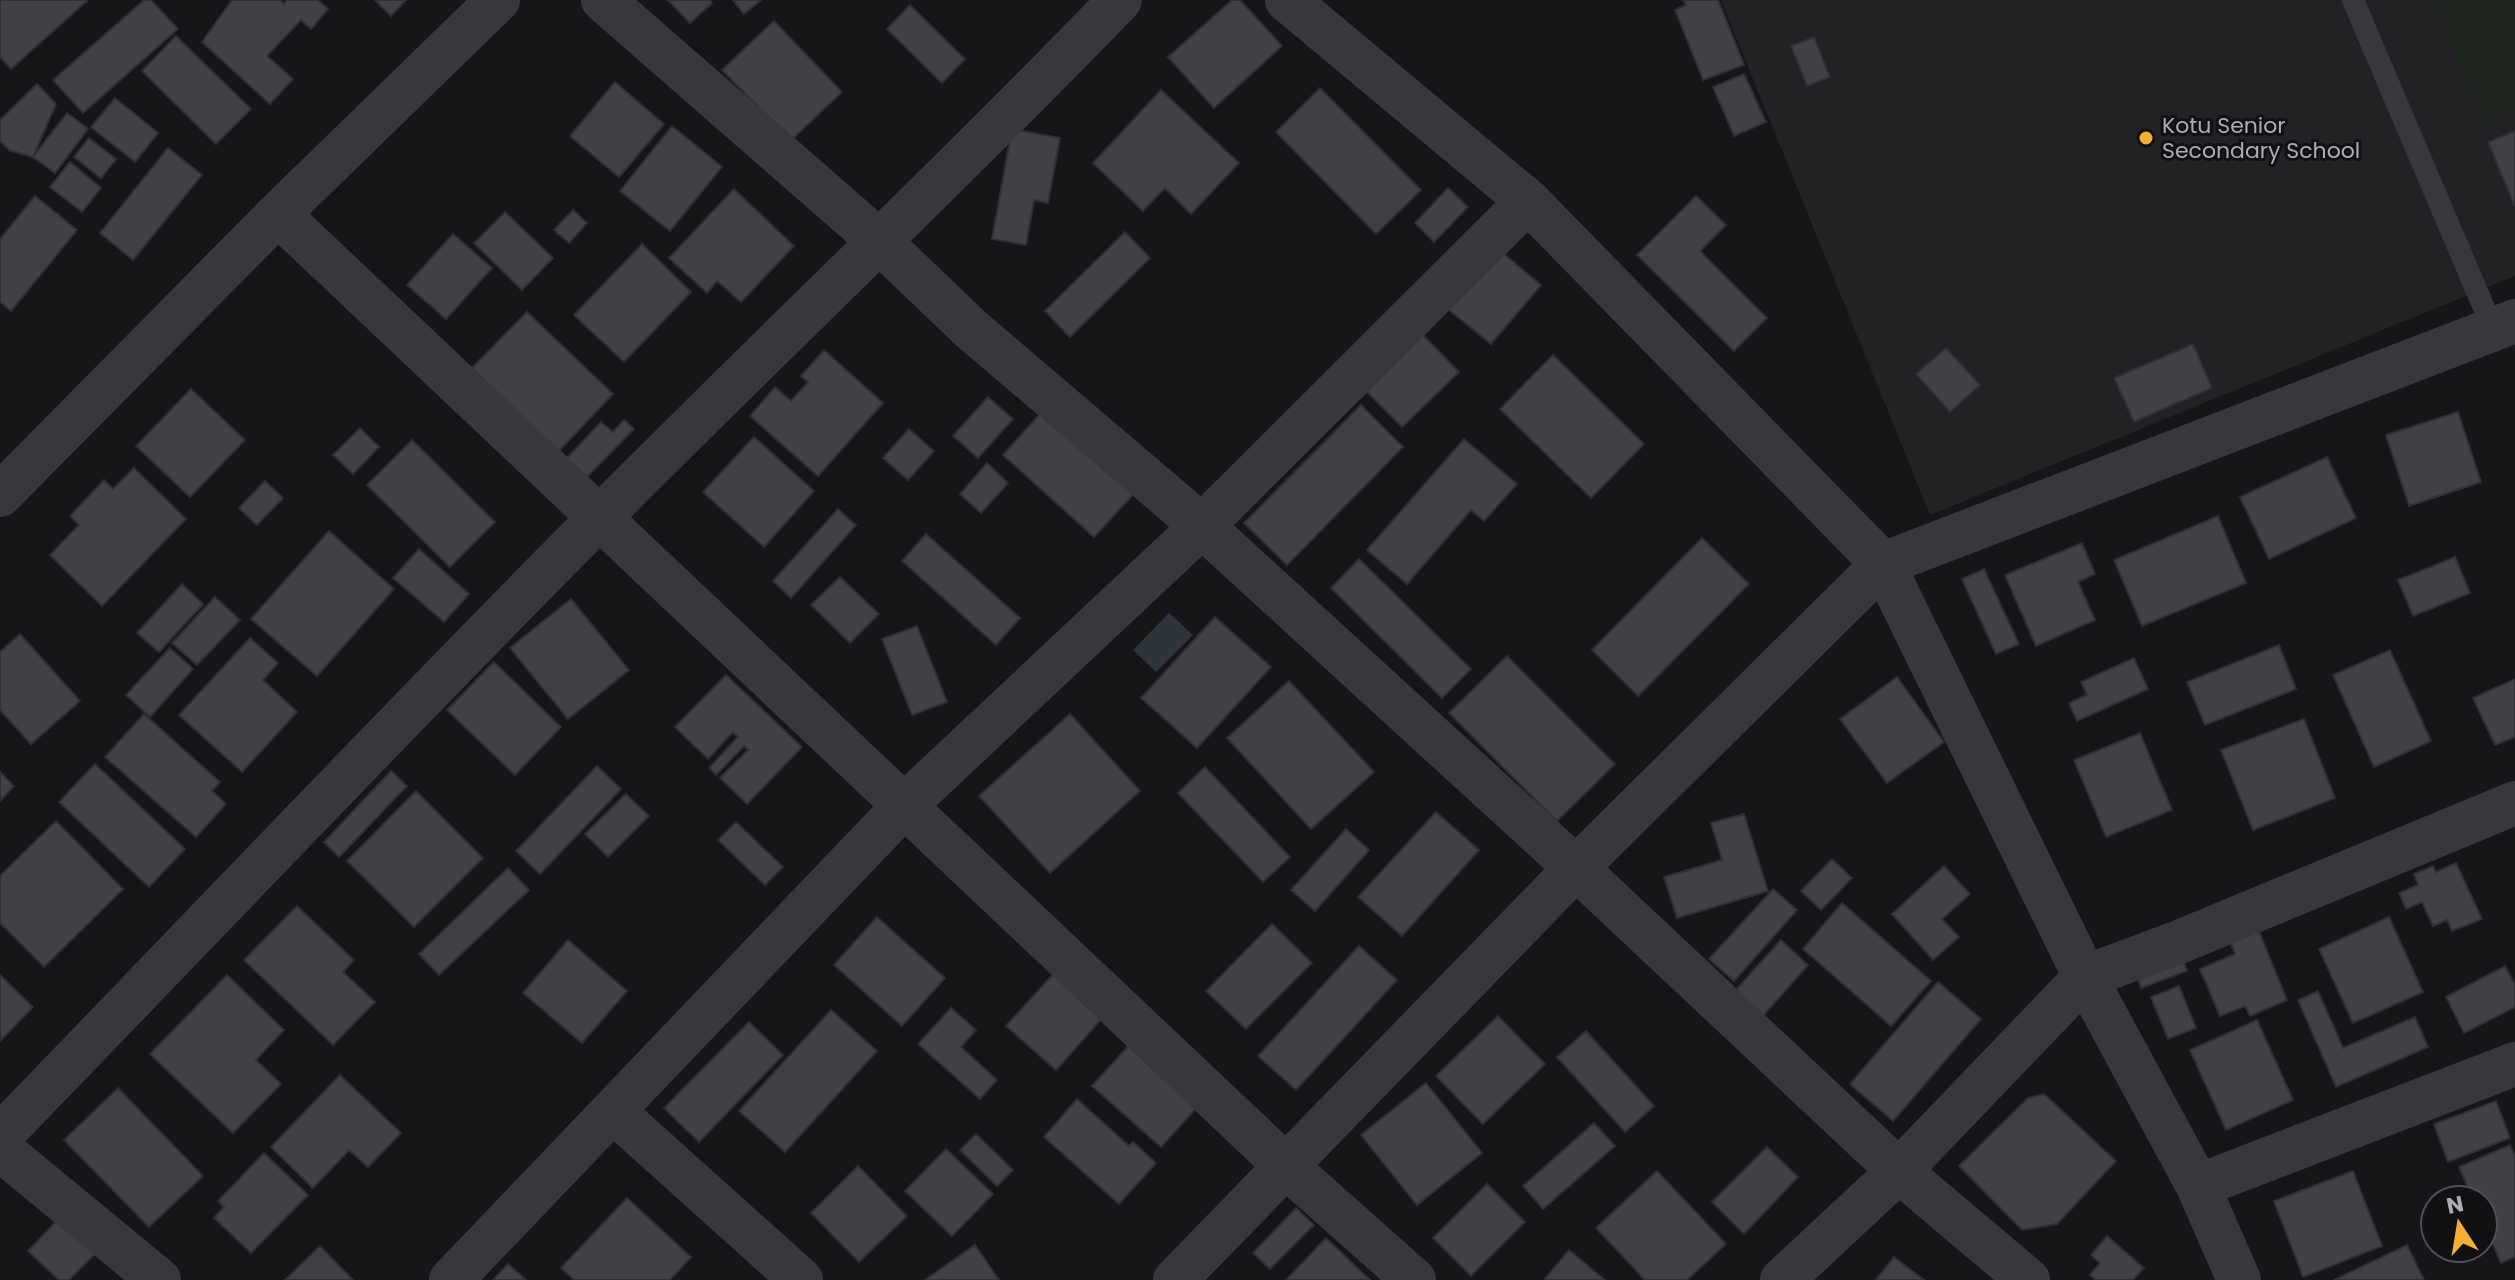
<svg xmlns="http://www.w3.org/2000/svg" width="2515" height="1280" viewBox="0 0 2515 1280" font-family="Poppins,sans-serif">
<rect width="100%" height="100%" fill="#161618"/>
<path fill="#222225" d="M1721 0H2515V276L1930 515Z"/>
<path fill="#1e261f" d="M2433 0H2515V117L2485 129Z"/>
<path fill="#2c353c" d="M1169 613 1193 635 1156 672 1133 650Z"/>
<path fill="#404145" stroke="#303034" stroke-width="2" d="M0 0H88L11 69 0 57Z
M144 0H151L178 29 83 113 53 80Z
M280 0 284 4 287 0H318L328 9 311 29 301 20 267 56 293 79 270 104 202 42 232 0Z
M375 0H406L391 16Z
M668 0H710L712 3 690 23Z
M733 0H761L744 14Z
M1232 0H1240L1282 46 1214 108 1168 57Z
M1683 0H1718L1744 65 1703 80 1675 10 1686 5Z
M910 5 965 59 942 83 887 29Z
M774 21 842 92 791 140 722 70Z
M176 36 251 109 216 144 142 71Z
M1814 37 1830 77 1807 86 1791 46Z
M1744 74 1766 122 1734 136 1713 87Z
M615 82 664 124 619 177 570 136Z
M37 84 56 104 33 157 9 150 0 141V120Z
M1320 88 1421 190 1376 234 1276 132Z
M1161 90 1239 163 1191 214 1165 188 1143 211 1093 163Z
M115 98 158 133 135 162 91 127Z
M67 113 88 129 55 173 33 157Z
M672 126 722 167 670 231 620 191Z
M1012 129 1060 138 1048 203 1034 200 1026 245 992 239Z
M2515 131V207L2488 142Z
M89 138 116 159 101 178 74 157Z
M168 148 202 175 133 260 100 233Z
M70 162 101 188 82 212 50 187Z
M1448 188 1468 207 1434 242 1415 223Z
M734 189 794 246 741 302 717 281 707 293 669 258Z
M35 196 77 230 11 311 0 302V239Z
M1696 196 1726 225 1700 251 1767 318 1734 351 1637 255Z
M573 210 587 223 569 243 554 230Z
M505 212 553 258 522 290 474 243Z
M1125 232 1150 258 1070 337 1045 311Z
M453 234 492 268 446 319 407 285Z
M642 244 691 292 624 362 574 315Z
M1499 250 1541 285 1491 344 1448 309Z
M527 312 613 394 557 453 469 371Z
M1423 335 1459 372 1402 427 1366 391Z
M2193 344 2212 388 2134 422 2114 378Z
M1946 348 1980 385 1950 412 1916 374Z
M824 350 883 403 818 476 750 416 775 387 791 401 808 382 801 376Z
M1553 355 1644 444 1591 498 1500 409Z
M191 389 245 440 190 497 136 446Z
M988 397 1013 419 978 458 953 436Z
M1361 405 1403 447 1287 565 1244 523Z
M1047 406 1139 488 1094 537 1003 455Z
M2458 412 2481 482 2409 506 2386 435Z
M624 420 634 429 586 478 566 459 601 422 613 432Z
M360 428 379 447 353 474 333 455Z
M909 429 934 451 908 480 883 458Z
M754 437 814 491 764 547 703 492Z
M1464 439 1517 484 1484 521 1471 510 1407 584 1367 550Z
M412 440 495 522 450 567 367 485Z
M2327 457 2356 518 2269 559 2240 497Z
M987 463 1008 483 981 513 960 494Z
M134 468 186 519 102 606 50 555 79 525 70 516 104 480 113 489Z
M265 481 283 498 257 525 239 508Z
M838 509 856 525 791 598 773 581Z
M2218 516 2246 583 2142 626 2114 560Z
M329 531 394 589 317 676 251 619Z
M926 534 1020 618 996 645 902 561Z
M1702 538 1749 584 1638 696 1592 650Z
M2082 543 2095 574 2078 582 2095 620 2036 646 2005 575Z
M419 549 469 594 444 622 393 578Z
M2455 557 2470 593 2413 616 2398 580Z
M1359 559 1471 669 1442 698 1331 588Z
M1984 569 2019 644 1996 654 1962 579Z
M840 577 879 614 850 643 811 605Z
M182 584 203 604 159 652 137 633Z
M215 597 240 620 197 665 172 643Z
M571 599 629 670 568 719 510 648Z
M1215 617 1271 667 1197 748 1141 698Z
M917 626 947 702 912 715 882 639Z
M20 634 80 701 31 744 0 710V652Z
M250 638 278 663 263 680 297 712 242 772 179 715Z
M2279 645 2296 689 2205 725 2187 682Z
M170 648 193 669 150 717 126 695Z
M2390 650 2431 741 2374 767 2333 675Z
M1507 656 1615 764 1557 821 1449 713Z
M2134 658 2148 689 2077 721 2069 703 2087 695 2081 682Z
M494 662 561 727 515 775 447 710Z
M726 675 802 747 747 804 720 778 748 750 744 746 716 775 709 768 738 737 733 732 708 759 675 727Z
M1897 677 1944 742 1887 783 1840 719Z
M2515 679V737L2495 745 2473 698Z
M1289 681 1374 772 1311 829 1227 738Z
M144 714 220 782 212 791 226 804 196 837 105 757Z
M1070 714 1140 791 1050 873 979 796Z
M2304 719 2335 798 2253 830 2221 750Z
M2140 733 2172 810 2106 837 2074 760Z
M95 764 185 849 149 887 59 802Z
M597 766 621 789 540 874 516 851Z
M1205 767 1290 857 1263 882 1178 793Z
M391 771 407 786 339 857 324 842Z
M0 772 14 786 0 801Z
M416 791 483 858 414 927 347 861Z
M626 794 649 816 608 857 585 834Z
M1436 812 1479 850 1402 936 1358 897Z
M1744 814 1768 891 1677 918 1664 877 1722 860 1711 823Z
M56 821 123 889 44 967 0 923V876Z
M736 822 783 867 765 885 718 840Z
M1346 829 1369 850 1315 911 1291 890Z
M1832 859 1852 878 1821 910 1801 891Z
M2456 863 2482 919 2452 931 2447 920 2433 926 2422 902 2406 909 2399 893 2418 885 2414 874 2433 866 2436 872Z
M1944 866 1970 894 1942 919 1959 937 1933 960 1892 914Z
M508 868 529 890 439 975 419 954Z
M1773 889 1797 910 1734 981 1709 959Z
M1842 903 1931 981 1891 1026 1803 949Z
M297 906 354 960 343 972 375 1002 333 1045 244 960Z
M877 917 945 978 902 1026 834 965Z
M2389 917 2423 992 2353 1023 2319 949Z
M1272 924 1312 963 1246 1029 1206 991Z
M2258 929 2287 1000 2250 1016 2245 1006 2220 1016 2200 969 2235 954 2230 941Z
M568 940 627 991 582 1043 523 993Z
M1781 940 1808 965 1762 1017 1734 992Z
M1359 946 1397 980 1296 1090 1258 1056Z
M2180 951 2187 971 2141 988 2134 967Z
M2505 966 2515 985V1007L2464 1033 2446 997Z
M1057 970 1106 1014 1056 1070 1006 1026Z
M0 975 33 1007 0 1041Z
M227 975 284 1030 256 1060 281 1084 233 1133 150 1054Z
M1938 982 1981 1019 1893 1121 1850 1084Z
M2179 986 2196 1028 2168 1039 2151 997Z
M2318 991 2343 1048 2415 1017 2428 1047 2336 1087 2298 1000Z
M951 1008 976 1030 961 1047 997 1080 980 1099 918 1044Z
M831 1010 877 1051 785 1152 739 1111Z
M1498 1016 1545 1064 1483 1124 1436 1076Z
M2257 1020 2293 1100 2226 1130 2190 1050Z
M749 1022 783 1055 699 1142 664 1108Z
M1586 1031 1654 1106 1625 1132 1557 1057Z
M1133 1041 1202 1102 1161 1147 1092 1086Z
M340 1075 401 1133 368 1167 349 1150 313 1188 271 1147Z
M1426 1083 1482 1153 1417 1205 1361 1135Z
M118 1088 203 1176 149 1227 64 1140Z
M2044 1094 2116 1161 2057 1224 2022 1230 1959 1166 2028 1098Z
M1077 1099 1129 1146 1133 1142 1156 1163 1119 1204 1044 1137Z
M2496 1101 2510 1138 2448 1162 2434 1124Z
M1594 1123 1615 1146 1543 1209 1523 1186Z
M976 1134 1013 1170 997 1186 960 1150Z
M2510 1145 2515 1156V1257L2501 1263 2483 1223V1200H2473L2459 1167Z
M1767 1147 1798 1177 1744 1234 1712 1202Z
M946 1149 993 1194 952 1236 905 1191Z
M264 1153 308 1195 251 1253 214 1218 224 1207 218 1201Z
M858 1166 907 1216 859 1262 811 1213Z
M1657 1171 1726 1244 1687 1280H1645L1596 1228Z
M2353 1171 2382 1246 2303 1277 2274 1201Z
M1487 1184 1525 1222 1471 1276 1433 1238Z
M627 1198 691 1257 670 1280H574L561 1268Z
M1296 1208 1314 1225 1270 1269 1253 1253Z
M62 1215 99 1250 69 1280H59L28 1251Z
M2107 1236 2144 1268 2133 1280H2096L2090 1275 2100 1263 2091 1255Z
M1326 1238 1370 1280H1286Z
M975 1245 999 1280H925Z
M2407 1245 2424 1280H2334Z
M320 1246 353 1280H285Z
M1569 1250 1605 1280H1544Z
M1894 1257 1924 1280H1876Z
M508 1264 526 1280H493Z"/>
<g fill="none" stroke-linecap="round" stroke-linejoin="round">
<path stroke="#37383d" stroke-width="22" d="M2353 0 2493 329"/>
<path stroke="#37383d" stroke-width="44" d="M603 0 878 240 971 329 1202 526 1576 868 1899 1171 2028 1280
M1287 0 1528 201 1883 564 2085 977 2198 1186 2239 1280
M278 214 1288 1168 1414 1280
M0 495 278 214 498 0
M613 1111 801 1280
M0 1136C201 929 399 719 603 514 774 342 951 175 1120 0
M0 1149 159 1280
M2198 1186 2515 1064
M451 1280 906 804 1202 526 1528 201
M1175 1280 1576 868 1883 564 2515 321
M1782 1280 1899 1171 2085 977 2179 942 2515 803"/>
</g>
<circle fill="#f2b134" stroke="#111113" stroke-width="3" cx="2146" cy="138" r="8"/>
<g text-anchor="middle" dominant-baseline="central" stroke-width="6" stroke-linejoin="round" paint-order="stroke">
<g font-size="22" fill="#a8adb8" stroke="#111113" text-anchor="start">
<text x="2162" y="125">Kotu Senior<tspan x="2162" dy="25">Secondary School</tspan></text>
</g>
</g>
<g transform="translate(2459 1224) rotate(348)"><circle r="38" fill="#111113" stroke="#4d4f55" stroke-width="2"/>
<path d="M0-6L14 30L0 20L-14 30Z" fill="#f2b134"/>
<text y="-12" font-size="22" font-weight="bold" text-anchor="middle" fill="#a8adb8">N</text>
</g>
</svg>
